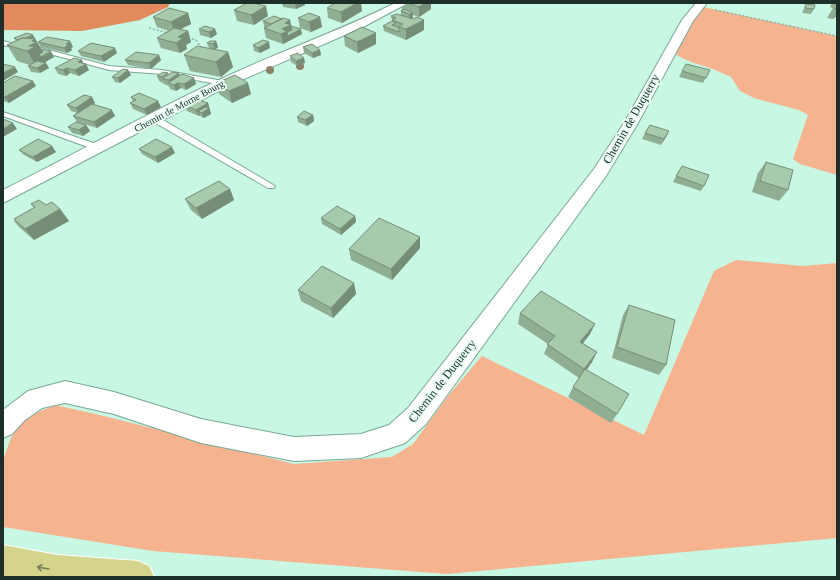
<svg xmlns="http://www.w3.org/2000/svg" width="840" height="580" viewBox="0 0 840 580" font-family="Georgia,serif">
<rect width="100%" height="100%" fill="#c8f7e3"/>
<path fill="#f6b390" d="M699 6 837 36V175L800 164 793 159 808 115 799 110 754 98 740 91 731 77 713 69 691 62 670 52Z
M736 260 803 266 837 263V538L447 574 153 551 3 527V460L11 438 21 423 38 412 55 405 104 416 294 464 392 457 413 444 448 396 482 356 644 435 714 271Z"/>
<path fill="#e18b5d" d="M3 3H170L168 7 140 20 82 31 3 30Z"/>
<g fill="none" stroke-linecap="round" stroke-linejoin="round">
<g stroke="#7aa795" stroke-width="2">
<path id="lane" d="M3 41 23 46 24 47 21 49 3 45Z
M41 48 109 66 162 70 223 81 226 83 223 85 162 74 109 70 39 51V49Z
M3 112 102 146 103 148 102 150H96L3 116Z
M152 117H158L275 186 274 188H268L152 121Z"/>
</g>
<g stroke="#7aa795" stroke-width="2">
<path id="street" d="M395 3H408L363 27 228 86 3 203V190C75 154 146 114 219 80 277 52 338 32 395 3Z
M696 3H707L693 21 638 123 606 176 426 424 405 443 361 458 294 461 201 443 114 414 65 403 42 408 25 420 12 434 3 438V410L28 391 65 381 114 392 201 419 294 437 361 434 389 425 408 408 594 169 624 123 682 20Z"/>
</g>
<g stroke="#fff" stroke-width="2">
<path id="highway" d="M3 545 57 555 138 561 149 566 154 577H3Z"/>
</g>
<path stroke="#8db2a3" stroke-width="1.5" stroke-dasharray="2 2" stroke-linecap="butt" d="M715 10 837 36
M149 28 168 33
M188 38 196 40 202 49"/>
<use href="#lane" fill="#fff" fill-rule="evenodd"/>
<use href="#street" fill="#fff" fill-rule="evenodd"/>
<use href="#highway" fill="#d4d48c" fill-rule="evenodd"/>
</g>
<g fill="#8a8166">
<circle cx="300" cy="66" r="4"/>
<circle cx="270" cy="70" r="4"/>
</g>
<path fill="#90ae94" d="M282 3H304L305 5 296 9 283 7Z
M405 3H431V9L419 17 413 15V18L411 19H413L424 20V30L406 40 384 31 383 26 392 21 391 16 401 15V11L402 10V7L405 5Z
M832 3H837V17H836L833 19 827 18 833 8 830 7Z
M806 4 814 9 811 14 802 13Z
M327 8 362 11 342 23 328 18Z
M234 10 268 16 254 25 237 21Z
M188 13 191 24 180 29 188 31 191 42 186 45 187 49 180 53 161 48 157 38 169 31 157 27 153 17Z
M320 17 322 27 311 32 300 28 298 18Z
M282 19 290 20 291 26 302 34 283 44 266 38 264 28 265 27 264 26 263 21Z
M199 29 217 34 211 38 200 35Z
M376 33V44L358 53 345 46 344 36Z
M33 35 41 49 54 57 44 62 46 63 49 68 40 73 31 72 28 66 30 65 17 61 7 45 16 41 14 38Z
M70 41 73 47 71 48 72 50 67 53 41 47 38 42Z
M216 41 218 47 215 49 228 52 233 67 221 77 190 71 184 55 209 48 207 43Z
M253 45 270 48 260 53 254 51Z
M303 47 320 50 321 55 313 58 304 53Z
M78 51 117 53 104 62 81 56Z
M290 56 304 58 305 63 297 66 291 62Z
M82 60 83 63 89 70 79 76 70 73 66 76 58 74 55 68Z
M125 60H161L151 69 128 65Z
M128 70 131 75 120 83 115 82 112 77Z
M710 70 703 83 679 77 682 71Z
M168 73 169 74 179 73 180 76 194 78 196 84 186 90 181 88 176 91 170 89 169 86 164 84 163 83 159 81 157 76Z
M3 83 36 86 9 103 3 101Z
M216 83 251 94 232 103 219 94Z
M92 97 95 103 93 105 115 116 97 128 77 122 73 116 77 113 71 111 67 105Z
M131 97 161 107 147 115 133 109 130 103 133 102Z
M208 103 211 114 204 118 201 117 200 115 199 116 187 111 185 105Z
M313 115 314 121 307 126 298 122 297 117Z
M86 125 90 131 83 136 72 133 68 127Z
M669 131 666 137 661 145 642 139 645 133Z
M139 149 175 153 158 163 142 154Z
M19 150 56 152 37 162 24 155Z
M766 162 788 190 779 201 752 192 758 173Z
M676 176 704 186 701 191 673 182Z
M230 189 234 200 202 219 191 210 185 199Z
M31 204 46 205 60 209 69 221 34 240 19 227 14 221 34 208Z
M355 216 356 222 341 235 322 224 321 218Z
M420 248 392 280 351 260 349 249Z
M354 283 356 294 333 318 301 301 298 290Z
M629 305 666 365 659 375 612 358 623 315Z
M520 313 590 334 583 343 592 362 587 370 617 414 611 423 568 397 573 387 579 378 544 354 548 344 518 324Z"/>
<path fill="#768d78" d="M295 3H304L305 5 296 9Z
M357 3H361L362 11 342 23 341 12Z
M425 3H431V9L419 17V7Z
M266 6 268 16 254 25 251 15Z
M188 13 191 24 175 32 171 22Z
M413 13V18L409 20V14Z
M837 13V15L833 19Z
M320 17 322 27 311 32 309 22Z
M290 20 293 33 301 29 302 34 289 41 288 36 289 41 283 44 281 34 285 23Z
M424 20V30L406 40V29Z
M215 29 217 34 211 38 209 32Z
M188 31 191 42 186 45 187 49 180 53 176 43 178 37Z
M376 33V44L358 53 357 42Z
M33 35 45 55 51 51 54 57 37 67 20 40Z
M70 41 73 47 71 48 72 50 67 53 64 48 66 44Z
M216 41 218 47 215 50 213 44Z
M269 42 270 48 260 53 258 48Z
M115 48 117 53 104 62 101 56Z
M320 50 321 55 313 58 312 53Z
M228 52 233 67 221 77 216 62Z
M159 55 161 60 151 69 149 63Z
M304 58 305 63 297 66 296 61Z
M82 60 84 65 86 64 89 70 79 76 75 70 78 62Z
M46 63 49 68 40 73 37 68Z
M15 67 18 72 3 81V73Z
M67 68 70 73 66 76 63 70Z
M128 70 131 75 120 83 118 78Z
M179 73 181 79 170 84 169 80Z
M194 78 196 84 186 90 184 84Z
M33 81 36 86 9 103 5 97Z
M178 83 181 88 176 91 174 85Z
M248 83 251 94 232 103 229 91Z
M92 97 95 103 79 114 76 108Z
M158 101 161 107 147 115 144 109Z
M208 103 211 114 204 118 202 113 198 111 200 115 199 116 196 110Z
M112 110 115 116 97 128 94 122Z
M313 115 314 121 307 126 305 120Z
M13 123 17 129 3 137V129Z
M86 125 90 131 83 136 79 130Z
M669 131 666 137 661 145 664 139Z
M52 146 56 152 37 162 33 157Z
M172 147 175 153 158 163 155 157Z
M230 189 234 200 202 219 196 208Z
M60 209 69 221 34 240 25 229Z
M355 216 356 222 341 235 340 229Z
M420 237V248L392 280 391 269Z
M354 283 356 294 333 318 331 308Z
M595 324 590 334 576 352 580 342Z
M597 352 592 362 579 378 584 369Z"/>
<path fill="#a8caac" stroke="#768d78" d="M247 3H252L266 6 251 15 234 10Z
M335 3H357L341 12 327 8Z
M408 3H425L419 7Z
M806 4 815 5 814 9 805 8Z
M837 5V9L834 8Z
M169 8 188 13 171 22 153 17Z
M404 9 413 13 409 14 401 11Z
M309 13 320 17 309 22 298 18Z
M397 14 413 19 417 17 424 20 406 29 399 27 403 24 392 20 396 18 391 16Z
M274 16 282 19 271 24 263 21Z
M283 18 290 20 285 23 291 25 282 29 287 31 281 34 264 28Z
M392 21 396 23 392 25 399 28V32L383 26Z
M205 26 215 29 209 32 199 29Z
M291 26 301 29 288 36 287 32 292 30Z
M362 27 376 33 357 42 344 36Z
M174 28 188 31 178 37 183 38 176 43 157 38Z
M27 33 33 35 26 38H22L18 40 14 38Z
M47 37 70 41 66 44H69L64 48 38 42Z
M22 38 35 39 32 41 37 42 29 46 35 47 27 51 7 45Z
M263 40 269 42 258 48 253 45Z
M210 41H216L213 44 207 43Z
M91 43 115 48 101 56 78 51Z
M312 44 320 50 312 53 303 47Z
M197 46 228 52 216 62 184 55Z
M41 49 51 51 41 57 39 54 43 52Z
M136 52 159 55 149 63 125 60Z
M298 53 304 58 296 61 290 56Z
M74 58 82 60 78 62 86 64 75 70 67 68 63 70 55 68Z
M37 61 46 63 37 68 28 66Z
M3 64 15 67 3 73Z
M686 64 710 70 706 78 682 71Z
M123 69 128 70 118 78 112 77Z
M163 72 168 73 162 77 157 76Z
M172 72 179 73 169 80 162 79Z
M182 74 194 78 184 84 178 83 174 85 168 83Z
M235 75 248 83 229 91 216 83Z
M15 76 33 81 5 97H3V83Z
M139 93 158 101 144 109 130 103 136 100 131 97Z
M84 95 92 97 76 108 67 105Z
M196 99 208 103 196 110 185 105Z
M92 104 112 110 94 122 73 116Z
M206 107 209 108 202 113 198 111Z
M304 111 313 115 305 120 297 117Z
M3 119 13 123 3 129Z
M76 122 86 125 79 130 68 127Z
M650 125 669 131 664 139 645 133Z
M38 139 52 146 33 157 19 150Z
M156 139 172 147 155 157 139 149Z
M766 162 793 170 788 190 760 181Z
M682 166 709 175 704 186 676 176Z
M219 181 230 189 196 208 185 199Z
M39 200 46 205 52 202 60 209 25 229 14 219 35 207 31 204Z
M337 206 355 216 340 229 321 218Z
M379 218 420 237 391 269 349 249Z
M322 266 354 283 331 308 298 290Z
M541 291 595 324 580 342 597 352 584 369 547 344 555 336 520 313Z
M629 305 675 320 666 365 617 347Z
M585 369 629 394 617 414 573 387Z"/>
<defs><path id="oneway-shaft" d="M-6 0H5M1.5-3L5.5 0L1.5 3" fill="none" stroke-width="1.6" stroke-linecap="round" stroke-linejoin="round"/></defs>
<use stroke="#78825a" href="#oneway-shaft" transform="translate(43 568) rotate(-170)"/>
<g text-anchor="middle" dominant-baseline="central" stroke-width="4" stroke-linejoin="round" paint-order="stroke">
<g font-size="10" fill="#1d2f28" stroke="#eafdf5">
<text transform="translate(179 106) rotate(-28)">Chemin de Morne Bourg</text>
</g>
<g font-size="12" fill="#1d2f28" stroke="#eafdf5">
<text transform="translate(631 119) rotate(-60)">Chemin de Duquerry</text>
<text transform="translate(442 381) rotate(-52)">Chemin de Duquerry</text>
</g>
</g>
<rect width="840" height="580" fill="none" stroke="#1d2f28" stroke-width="8"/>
</svg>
